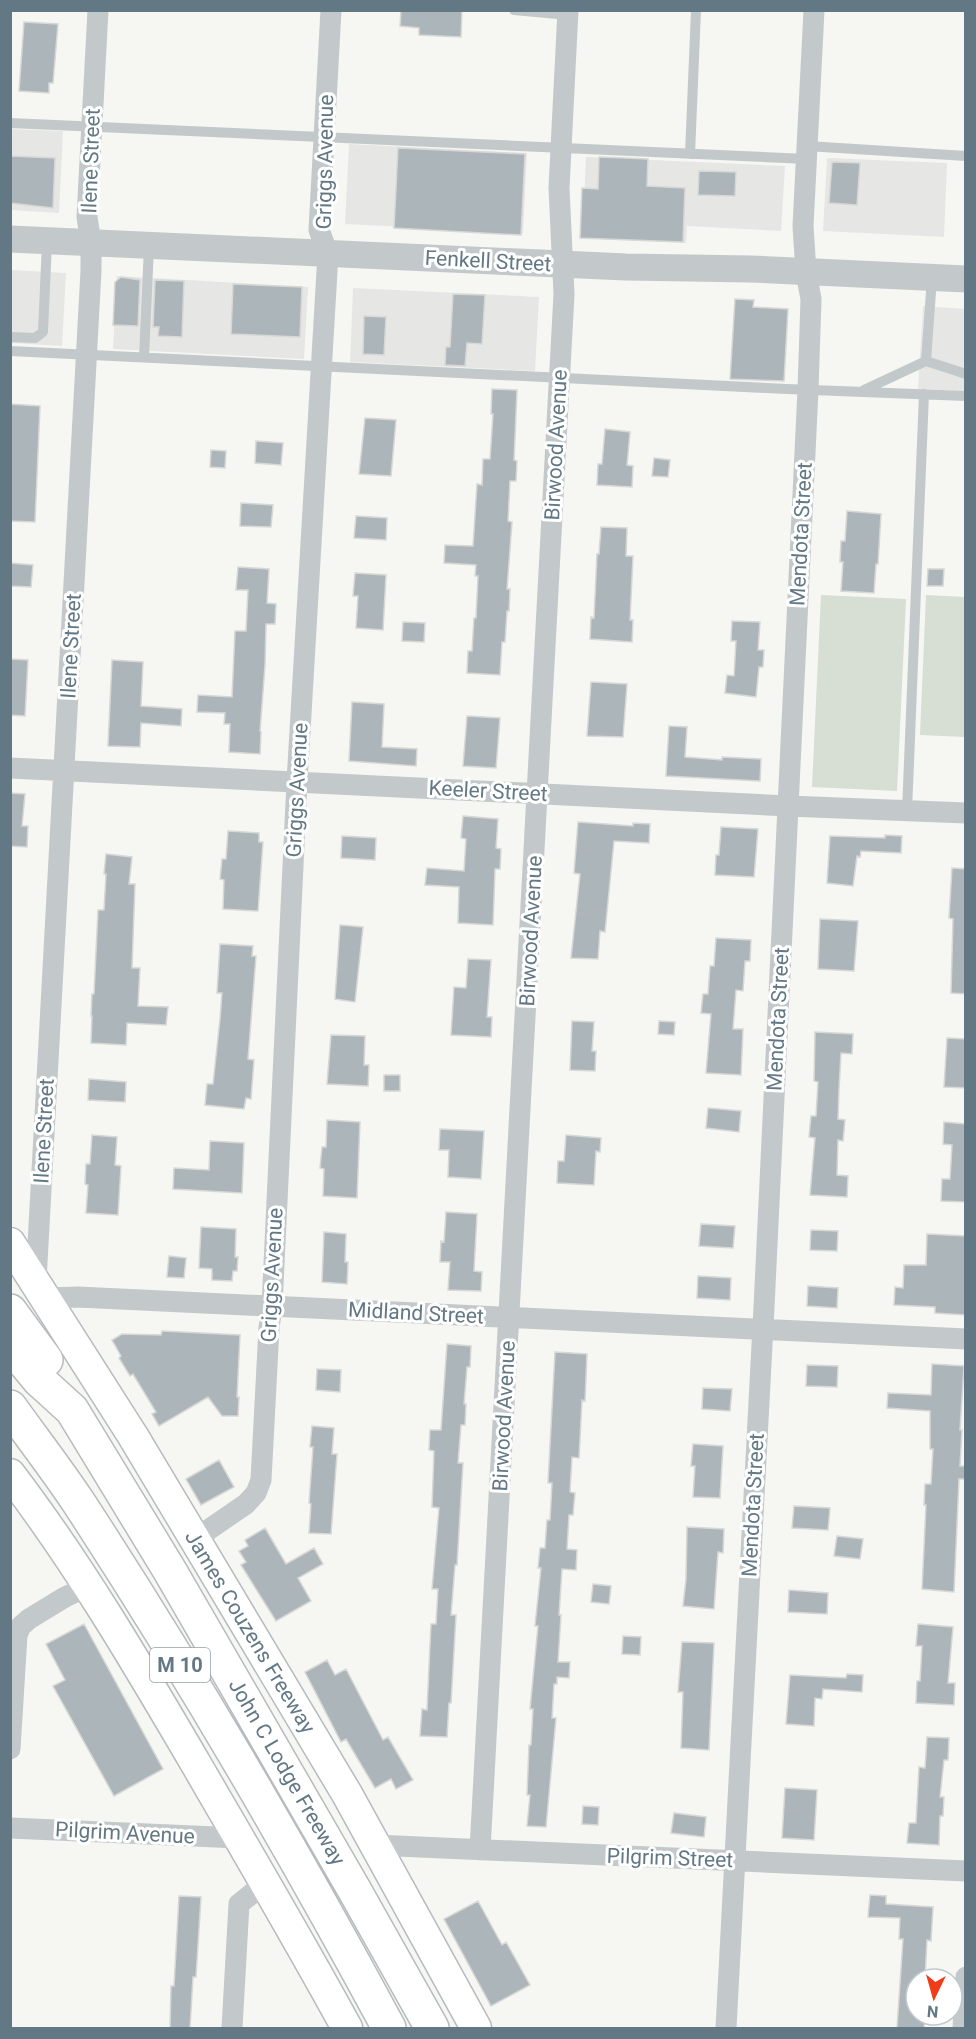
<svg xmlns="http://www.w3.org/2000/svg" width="976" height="2039" viewBox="0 0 976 2039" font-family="Roboto,sans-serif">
<rect width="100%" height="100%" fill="#f6f6f2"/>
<path fill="#e6e7e5" d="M11 129 63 131 59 213 11 210Z
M349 144 527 153 523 233 345 224Z
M586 157 785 166 781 231 687 226 686 243 582 238Z
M827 158 947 163 944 237 823 231Z
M11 270 66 273 62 346 11 343Z
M117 276 308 287 304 359 113 349Z
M353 288 539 297 535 371 350 362Z
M923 306 965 309V391L918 389Z"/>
<path fill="#d7ded3" d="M821 595 906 599 897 791 812 787Z
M926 595 965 597V737L920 735Z"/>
<path fill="#acb5b9" stroke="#d7d7d5" stroke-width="1.5" d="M401 10H462L461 37 419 35V28L400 26Z
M24 22 58 24 53 83H49V93L19 91Z
M398 148 525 154 521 235 394 228Z
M10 156 55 158 53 208 10 203Z
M599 157 648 159 647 186 685 188 683 242 580 238 582 188 598 189Z
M832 162 860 163 857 205 829 203Z
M699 171 736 172 735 196 698 195Z
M121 277 140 280 138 326 113 325 115 282Z
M155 280 184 281 182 337 158 336 159 327H153Z
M233 284 302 287 300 337 231 334Z
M453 294 485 295 482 344 467 343 465 366 445 365 446 347H450Z
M735 299 754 300 753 307 788 309 784 381 730 379Z
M364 316 386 317 384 355 363 354Z
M492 389 517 390 514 460 517 461 516 481H510L508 521 512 522 507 589H510L509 611H507L505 642H502L500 675 467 673 468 651H472L474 618H476L478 576H475L476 565 444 563 445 545 473 546 477 484 482 485 483 459H490L493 414H491Z
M10 404 40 406 35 522 10 521Z
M365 418 396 420 391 476 359 474Z
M605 429 630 432 627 465 633 466 632 487 597 485 598 464H602Z
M256 441 283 443 281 465 255 463Z
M211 450 226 451 225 468 210 467Z
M654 458 670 460 668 477 652 476Z
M241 503 273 505 271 527 240 526Z
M847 511 881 514 878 564H876L874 593 841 591 843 562H840L841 541H845Z
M356 516 387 518 386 540 354 538Z
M601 527 627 528 626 556H633L630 620H633L632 642 590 639 591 617 594 618 597 554H599Z
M10 563 33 565 31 587 10 586Z
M238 567 269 569 267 603 276 604 275 624H266L265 665 260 731 261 732 260 754 229 752 230 724H224L225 713 197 712 198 695 232 697 235 631H246L248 590H236Z
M928 569H944L943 586H927Z
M355 573 386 575 383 630 356 628 358 596H353Z
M732 621 760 622 758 650H764L763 667H759L756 697 725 693 727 675 734 676 736 641H731Z
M403 622 425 623 424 642 402 641Z
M10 659 28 660 25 716 10 715Z
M112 660 143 662 141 706 182 709 181 726 141 723 140 747 108 746Z
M591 682 627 684 623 737 587 736Z
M352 702 384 704 382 747 417 749 416 766 349 761Z
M467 716 500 718 496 768 463 766Z
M669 726 687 727 685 757 722 760V757L761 759 760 781 666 776Z
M10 793 25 794 22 826H28L27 847 10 846Z
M463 816 498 819 496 848 501 849 500 869H495L493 925 458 923 459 887 425 885 427 868 464 871 466 839 461 838Z
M578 822 633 826V823L650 824 649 843 614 841 605 932 600 931 598 959 571 958 580 874 574 873Z
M721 827 758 829 754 877 715 875 716 855H719Z
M228 831 259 833V842H263L258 911 223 909 224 880 220 879 222 859H226Z
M885 835 902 836 901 853 861 851 860 857 857 856 853 886 827 883 830 836 885 838Z
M342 836 376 838 375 860 341 858Z
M106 854 132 857 129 884H135L132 968H140L138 1006 168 1007 166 1025 127 1023 126 1045 91 1043 92 1016H91L92 994H94L98 910H104L106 874H104Z
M952 868 966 869V994L951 993 953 919 949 918Z
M820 919 858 921 854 971 818 969Z
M340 925 363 927 355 1002 335 999Z
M716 938 751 940 750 961H745L743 991 736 990 733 1029H743L741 1075 706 1073 711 1014 701 1013 703 994H708L710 966H714Z
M220 944 253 946 252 956H256L248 1059 254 1060 252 1085 251 1099 246 1098 244 1109 205 1105 207 1084H213L220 1019 222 993H217Z
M468 959 491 960 487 1017H492L491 1037 451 1035 454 987 466 988Z
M572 1021 594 1022 592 1051H596L595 1071 570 1070Z
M659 1021 675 1022 674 1035 658 1034Z
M815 1032 853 1034 852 1054 841 1053 839 1089 838 1119 845 1120 843 1141 838 1140 837 1175 848 1176 847 1197 810 1195 815 1138 809 1137 811 1116H816L818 1082 814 1081Z
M331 1035 365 1036 364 1065H369L368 1086 327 1084Z
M947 1038 966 1039V1088L944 1087Z
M384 1075H400V1091H384Z
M89 1079 126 1082 125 1102 88 1100Z
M708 1108 741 1111 739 1132 706 1128Z
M327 1120 360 1122 357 1198 323 1196 324 1169 320 1168 322 1147H326Z
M944 1122 966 1124V1202L941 1201 942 1179H950L952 1145 943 1144Z
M440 1129 484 1131 481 1179 448 1177 449 1150H439Z
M92 1135 117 1137 115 1165 121 1166 118 1215 86 1213 88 1185 85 1184 86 1164H90Z
M566 1135 601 1138 600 1152 596 1151 594 1185 557 1183 558 1161H564Z
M210 1141 244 1143 242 1193 173 1189 174 1168 209 1170Z
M446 1212 477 1214 474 1271 482 1272 481 1291 448 1290 450 1262H440L441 1241 444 1242Z
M701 1224 735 1226 733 1248 699 1246Z
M201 1227 236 1229 235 1257H238L237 1271H233L232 1281 212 1280V1269L199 1268Z
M811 1230 838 1231 837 1251 810 1250Z
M324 1232 346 1234 345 1262H348L347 1284 322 1282Z
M927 1234 966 1236V1315L935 1313V1307L894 1305 895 1287 903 1288 904 1265H926Z
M169 1256 186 1258 184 1278 167 1277Z
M698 1276 731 1278 730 1300 697 1298Z
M808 1286 838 1288 837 1308 807 1306Z
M162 1331 240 1335 237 1397H239L238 1416H222L208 1397 159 1426 152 1414 156 1412 133 1374 130 1376 119 1358 121 1356 112 1340 122 1334 161 1335Z
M447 1344 471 1346 470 1367H467L464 1404H466L465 1425H461L458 1463H463L457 1565H455L451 1615H456L451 1703H449L447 1737 420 1736 422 1709 427 1710 431 1624H436L438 1589H432L439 1508 432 1507 434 1451 429 1450 430 1430H441Z
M555 1352 587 1354 585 1401 582 1400 579 1458 572 1457 570 1492 575 1493 573 1515H569L567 1549 577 1550 576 1570 562 1569 559 1615H561L558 1662H570L569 1678 557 1677V1684H554L552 1718H556L546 1827 527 1826 530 1795H527L529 1745H531L533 1709H530L538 1626H535L541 1568H538L540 1548H545L547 1520H550L552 1483H548Z
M932 1364 964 1366 960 1430H962L960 1466H966V1479H959L954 1592 922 1589 926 1505H924L925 1484H931L933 1449H930V1411L887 1408 888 1393 931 1395Z
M807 1365 838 1366 837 1387 806 1386Z
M317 1369 341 1370 340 1392 316 1390Z
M703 1388 732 1389 730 1411 702 1409Z
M312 1426 334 1428 332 1454H337L331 1534 309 1533 311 1504 309 1503 313 1447H310Z
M693 1444 723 1446 720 1498 693 1497 695 1466H691Z
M219 1460 234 1487 201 1505 186 1479Z
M794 1506 830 1508 828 1530 792 1528Z
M687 1527 724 1529 723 1553 718 1552 714 1609 683 1606 686 1579Z
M265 1528 286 1564 314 1548 323 1564 298 1578 311 1601 276 1621 241 1565 246 1562 239 1551 248 1546 245 1540Z
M837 1536 863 1539 860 1559 834 1556Z
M593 1584 611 1586 609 1604 591 1602Z
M789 1590 828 1593 827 1614 788 1612Z
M84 1624 163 1769 114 1796 53 1686 65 1680 46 1644Z
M918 1624 953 1627 948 1683H955L954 1705 916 1703 917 1681H920L922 1646H916Z
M623 1636 641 1637 640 1655 622 1654Z
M682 1642 714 1643 709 1750 681 1748 683 1692H678Z
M327 1660 335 1675 346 1669 383 1740 388 1737 413 1780 396 1789 391 1779 375 1788 346 1739 341 1742 305 1672Z
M847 1674 863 1675 862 1692 823 1689 822 1699 815 1698 814 1726 786 1724 790 1675 846 1678Z
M927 1737 949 1738 948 1760H944L940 1797H944L943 1816H940L939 1845 907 1843 909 1823H916L919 1767 925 1768Z
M785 1788 817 1790 814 1840 782 1838Z
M583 1806 599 1807 598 1825 582 1824Z
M674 1813 706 1817 704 1837 671 1833Z
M870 1895 886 1896V1904L933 1907 931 1941 927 1940 925 1979H916V2015H925L924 2028H897L903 1939H899L900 1918 868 1917Z
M179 1896 201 1897 196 1977H193L190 2028H170L171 1986H174Z
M478 1901 502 1945 506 1942 530 1985 491 2006 444 1919Z"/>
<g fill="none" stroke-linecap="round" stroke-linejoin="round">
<g stroke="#b5bbbf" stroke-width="33">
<path id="secondary" d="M10 1243 133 1436 347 1794 476 2028
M10 1474C80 1566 138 1665 196 1764 247 1852 299 1940 347 2028"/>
</g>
<g stroke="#b7bbbe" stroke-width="36">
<path id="motorway" d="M10 1311 46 1360
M10 1345 39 1380 72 1410 170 1571 355 1891 432 2028
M10 1407C33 1439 57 1470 79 1503 190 1673 293 1850 389 2028"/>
</g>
<path stroke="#c3c8ca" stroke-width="10" d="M514 10 568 15
M10 123 807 159
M807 146 966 156
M690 154 696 10
M10 337 35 338 43 332 47 242
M10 351 787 389 966 396
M144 357 149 247
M926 361 966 374
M864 390 926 361 932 278
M907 811 924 394"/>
<path stroke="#c3c8ca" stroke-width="21" d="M10 768 788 806 966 813
M36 1281 91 271V243L87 217 98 10
M46 1298 78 1297 966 1339
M195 1539 246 1504 256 1493 261 1480 269 1328 272 1306 297 782 328 254 319 230 331 10
M10 1749 17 1635 21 1626 29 1619 65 1597 89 1586
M10 1828 239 1838
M375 1845 966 1871
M480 1850 564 294 559 188 568 10
M232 2028 239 1904 265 1883
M726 2028 764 1307 808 390 811 299 806 272 803 226 814 10
M963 2028 966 1977"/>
<path stroke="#c3c8ca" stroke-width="27" d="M10 239 626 267 751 269 966 279"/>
<use href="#secondary" stroke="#fff" stroke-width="30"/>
<use href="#motorway" stroke="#fff" stroke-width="33"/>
</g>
<g text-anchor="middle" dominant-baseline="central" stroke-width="6" stroke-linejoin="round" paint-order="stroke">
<rect fill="#fff" stroke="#92a0aa" stroke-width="1.5" x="150" y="1648" width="60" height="34" rx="4.5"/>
<g font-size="20" font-weight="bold" fill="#637885">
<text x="180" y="1665">M 10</text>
</g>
<g font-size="21" fill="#637885" stroke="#fff">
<text transform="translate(91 161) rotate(-88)">Ilene Street</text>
<text transform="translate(325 162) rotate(-89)">Griggs Avenue</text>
<text transform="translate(488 261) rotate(3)">Fenkell Street</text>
<text transform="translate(556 445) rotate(-87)">Birwood Avenue</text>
<text transform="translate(801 534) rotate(-87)">Mendota Street</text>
<text transform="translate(71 646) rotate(-87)">Ilene Street</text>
<text transform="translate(297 790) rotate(-87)">Griggs Avenue</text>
<text transform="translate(488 791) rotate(3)">Keeler Street</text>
<text transform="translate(531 931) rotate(-87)">Birwood Avenue</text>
<text transform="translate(778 1019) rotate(-87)">Mendota Street</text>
<text transform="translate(44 1131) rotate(-87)">Ilene Street</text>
<text transform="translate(272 1275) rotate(-87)">Griggs Avenue</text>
<text transform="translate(416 1313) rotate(3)">Midland Street</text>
<text transform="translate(504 1416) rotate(-87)">Birwood Avenue</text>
<text transform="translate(753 1505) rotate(-87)">Mendota Street</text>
<text transform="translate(250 1632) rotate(59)">James Couzens Freeway</text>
<text transform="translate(287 1772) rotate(60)">John C Lodge Freeway</text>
<text transform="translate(125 1833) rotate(3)">Pilgrim Avenue</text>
<text transform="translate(670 1858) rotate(2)">Pilgrim Street</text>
</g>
</g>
<rect width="976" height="2039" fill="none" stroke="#637885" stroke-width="24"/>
<g transform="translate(934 1997) rotate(185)"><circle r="28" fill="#ffffff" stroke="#c1c9ce" stroke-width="1.5"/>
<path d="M0-4.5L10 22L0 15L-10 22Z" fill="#ef3d19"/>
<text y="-9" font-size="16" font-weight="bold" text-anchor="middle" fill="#637885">N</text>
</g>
</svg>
